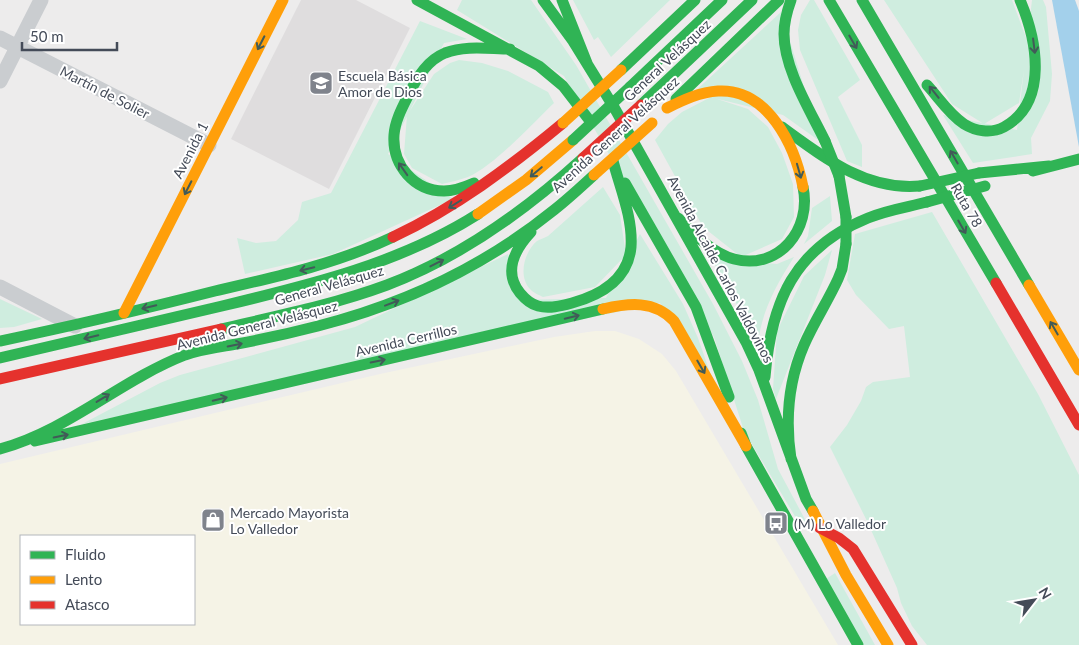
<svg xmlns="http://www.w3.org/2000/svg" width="1079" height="645" viewBox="0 0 1079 645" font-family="Lato,sans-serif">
<rect width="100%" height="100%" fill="#edecec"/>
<path fill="#f5f3e6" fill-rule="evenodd" d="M595 331H615L639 339 662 354 676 371 838 645H0V464L380 374 554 337ZM194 536V624H21V536Z"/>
<path fill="#dfddde" d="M301 0H356L410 28 329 189 231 139Z"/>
<path fill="#cfeddf" d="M462 0H531L576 65 713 304 742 361 758 400 778 469 808 525 802 528 744 431 714 337 564 76 457 10Z
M573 0H670L611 57 598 37 594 40Z
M810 0H814L860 80 838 97 862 145V167L847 161 800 50 798 30 801 15Z
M884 0H1012L1028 43 1019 103 984 124 952 104Z
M1032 0H1043L1046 7 1052 74 1050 101 1031 138 1032 154 973 163 943 115 1017 130Z
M781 12 821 142 783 115 693 93Z
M420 21 467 39 444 43 388 154 453 199 333 254 245 274 237 238 256 243 276 241 298 220 302 202 331 193Z
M459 60 482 63 508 71 548 92 554 103C532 124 494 166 468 177 460 180 450 182 442 184L412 168 404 154 407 115 434 74 450 63Z
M711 97 748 109 768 127 782 153 793 184 794 217 782 239 741 257 703 227 655 140 668 124 682 112Z
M603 187 620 215 626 255 595 287 543 297C539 295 532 292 530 289 518 276 524 252 537 241 540 239 545 238 548 236Z
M830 196 832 221 804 244 808 236 812 208Z
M932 212 1038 394 1079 475V645H927L912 626 901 603 897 588 867 521 830 447 847 425 861 401 866 387 873 382 910 377 904 326 889 329 856 295 847 280 855 234Z
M640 234 683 304 698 338 714 384 660 303 82 424 160 383 180 375 355 327 508 254 519 300 606 298Z
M832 250 825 275 776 399 773 389 777 331 804 276Z
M794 257C777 284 762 310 758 343L712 259 777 264Z
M0 299 42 319 14 327 0 328Z
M835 573 875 645H864L826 579Z"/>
<path fill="#a3d0eb" d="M1052 0H1075L1079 11V147Z"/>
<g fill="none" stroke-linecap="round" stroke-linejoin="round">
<path stroke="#cacdd0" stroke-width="15" d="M0 38 209 145
M0 81 41 0
M0 287 75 326"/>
<path stroke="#30b455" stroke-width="11" d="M417 0 539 66 563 86 590 121
M543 0 573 41 615 109 746 342 759 370 806 499 813 511
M562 0 587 63
M791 0C787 11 784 22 784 34 784 69 810 110 825 141
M829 0 996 283
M862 0 1029 285
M621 70 695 0
M927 85C939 98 949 114 964 124 975 131 991 134 1004 127 1049 102 1037 40 1020 0
M630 87 722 0
M676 99 779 0
M641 105 752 0
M782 127C823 157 866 191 920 186
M1033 171 1079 159
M979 173 1049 166
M839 176 846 217
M474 183C465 187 455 191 444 191 414 191 392 165 394 135 395 120 403 106 410 92 418 76 428 60 445 53 466 45 489 49 510 49
M625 183 696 307 729 397
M678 218C694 234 712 253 734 259 779 271 812 229 803 187
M531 232C515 249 503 272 520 293 525 299 530 304 538 306 549 309 561 306 572 303 601 295 628 280 631 247 633 218 620 188 613 161
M221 329C277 316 333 305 387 285 461 257 525 211 583 158
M0 341C72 326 144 309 215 291 276 277 336 264 393 237
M0 358C74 340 148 324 222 306 310 285 401 263 478 214
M765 377C771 302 794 248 868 218 887 210 908 207 927 202
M741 433 746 446 858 645
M35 441 603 309
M0 449C67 431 121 380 185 355 202 349 220 347 237 344 264 339 291 333 318 326 404 304 485 266 554 210 568 199 581 187 594 175
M791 459C785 419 788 382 804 345 814 322 828 301 838 279L842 269 846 244"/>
<path stroke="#ff9f0a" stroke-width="11" d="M667 108C683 100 700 92 718 91 768 88 795 146 803 187
M478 214 526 180 573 140
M1029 285 1079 370
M603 309C629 303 654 300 674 321L746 446
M124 313 283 0
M813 511 846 575 888 645"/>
<path stroke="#e5322d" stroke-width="11" d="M393 237C455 208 510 167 563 123
M996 283 1079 425
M0 379 221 329
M820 528 839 538 853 549 912 645"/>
<path stroke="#30b455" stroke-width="11" d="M573 140 630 87
M825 141 839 176
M920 186 979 173
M927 202 985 186
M846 217V244"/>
<path stroke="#ff9f0a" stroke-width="11" d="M563 123 621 70
M594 175 652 123"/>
<path stroke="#e5322d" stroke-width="11" d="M583 158 641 105"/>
</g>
<defs><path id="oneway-shaft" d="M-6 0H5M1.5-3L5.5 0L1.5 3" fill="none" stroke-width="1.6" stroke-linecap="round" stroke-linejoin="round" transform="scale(1.25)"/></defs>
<g stroke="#415b58">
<use href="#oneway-shaft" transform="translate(853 42) rotate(60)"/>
<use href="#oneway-shaft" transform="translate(261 43) rotate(117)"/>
<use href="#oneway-shaft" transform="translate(1034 46) rotate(83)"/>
<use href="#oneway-shaft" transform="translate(934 92) rotate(-129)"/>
<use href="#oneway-shaft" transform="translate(954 157) rotate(-120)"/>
<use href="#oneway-shaft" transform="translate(403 169) rotate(-125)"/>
<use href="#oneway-shaft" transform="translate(799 171) rotate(74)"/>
<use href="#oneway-shaft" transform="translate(536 172) rotate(140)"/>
<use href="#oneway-shaft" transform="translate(188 188) rotate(117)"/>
<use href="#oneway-shaft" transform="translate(455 204) rotate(148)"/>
<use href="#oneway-shaft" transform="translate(962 227) rotate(60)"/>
<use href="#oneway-shaft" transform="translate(437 263) rotate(-27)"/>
<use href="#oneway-shaft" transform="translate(307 269) rotate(166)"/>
<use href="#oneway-shaft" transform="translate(392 303) rotate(-21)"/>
<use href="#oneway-shaft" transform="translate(149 307) rotate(166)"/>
<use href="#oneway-shaft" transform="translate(572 317) rotate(-14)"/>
<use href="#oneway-shaft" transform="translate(1054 328) rotate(-120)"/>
<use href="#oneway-shaft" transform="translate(91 337) rotate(167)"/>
<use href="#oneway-shaft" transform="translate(235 345) rotate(-12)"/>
<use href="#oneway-shaft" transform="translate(378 361) rotate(-12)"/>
<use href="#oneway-shaft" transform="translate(701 367) rotate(60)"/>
<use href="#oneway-shaft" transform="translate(103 398) rotate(-31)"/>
<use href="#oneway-shaft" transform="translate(220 399) rotate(-13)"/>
<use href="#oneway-shaft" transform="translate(61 436) rotate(-12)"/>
</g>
<defs>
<g id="school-square" transform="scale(1.25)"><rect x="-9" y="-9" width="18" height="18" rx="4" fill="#7f838c" stroke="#fff"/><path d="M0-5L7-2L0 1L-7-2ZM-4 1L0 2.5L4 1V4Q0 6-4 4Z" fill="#fff"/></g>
<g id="shop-square" transform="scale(1.25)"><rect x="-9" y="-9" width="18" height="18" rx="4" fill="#7f838c" stroke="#fff"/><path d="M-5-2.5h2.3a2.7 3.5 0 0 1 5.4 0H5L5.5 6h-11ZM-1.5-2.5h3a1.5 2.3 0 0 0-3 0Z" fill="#fff"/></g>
<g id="bus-square" transform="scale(1.25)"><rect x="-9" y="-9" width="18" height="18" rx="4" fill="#7f838c" stroke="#fff"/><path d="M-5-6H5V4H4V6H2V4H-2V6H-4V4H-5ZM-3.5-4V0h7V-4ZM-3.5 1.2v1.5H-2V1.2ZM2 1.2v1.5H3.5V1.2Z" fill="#fff"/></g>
</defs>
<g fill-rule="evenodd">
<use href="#school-square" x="321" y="83"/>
<use href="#shop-square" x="213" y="520"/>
<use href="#bus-square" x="776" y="523"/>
</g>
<g text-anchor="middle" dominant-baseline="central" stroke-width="4" stroke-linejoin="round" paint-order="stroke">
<g font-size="14" fill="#444b58" stroke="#fff">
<text transform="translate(667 60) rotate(-43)">General Velásquez</text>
<text transform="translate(105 92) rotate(27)">Martín de Solier</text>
<text transform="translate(615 134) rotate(-42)">Avenida General Velásquez</text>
<text transform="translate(190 150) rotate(-63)">Avenida 1</text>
<text transform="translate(967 205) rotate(60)">Ruta 78</text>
<text transform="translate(721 269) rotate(62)">Avenida Alcalde Carlos Valdovinos</text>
<text transform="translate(329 285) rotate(-16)">General Velásquez</text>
<text transform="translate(257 325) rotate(-14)">Avenida General Velásquez</text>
<text transform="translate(406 340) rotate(-13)">Avenida Cerrillos</text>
</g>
<g font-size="14" fill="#444b58" stroke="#fff" text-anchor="start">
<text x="338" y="75">Escuela Básica<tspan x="338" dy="16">Amor de Dios</tspan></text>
<text x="230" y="512">Mercado Mayorista<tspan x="230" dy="16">Lo Valledor</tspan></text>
<text x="794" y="523">(M) Lo Valledor</text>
</g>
</g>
<rect x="20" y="535" width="175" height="90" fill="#ffffff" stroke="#b4b7bc"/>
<rect x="30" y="551" width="25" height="8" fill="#30b455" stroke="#b4b7bc"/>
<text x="65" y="560" font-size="15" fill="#444b58">Fluido</text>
<rect x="30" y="576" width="25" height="8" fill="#ff9f0a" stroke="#b4b7bc"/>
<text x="65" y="585" font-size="15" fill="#444b58">Lento</text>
<rect x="30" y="601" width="25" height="8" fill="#e5322d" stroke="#b4b7bc"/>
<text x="65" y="610" font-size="15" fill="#444b58">Atasco</text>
<g transform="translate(1034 600) rotate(59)" stroke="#ffffff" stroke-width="4" paint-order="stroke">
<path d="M0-4L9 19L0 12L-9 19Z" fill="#444b58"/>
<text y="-8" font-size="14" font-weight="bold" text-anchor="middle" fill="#444b58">N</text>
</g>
<path d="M22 42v8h95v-8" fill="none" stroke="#444b58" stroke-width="2.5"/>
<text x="30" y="42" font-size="15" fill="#444b58" stroke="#ffffff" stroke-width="4" paint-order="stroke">50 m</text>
</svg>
